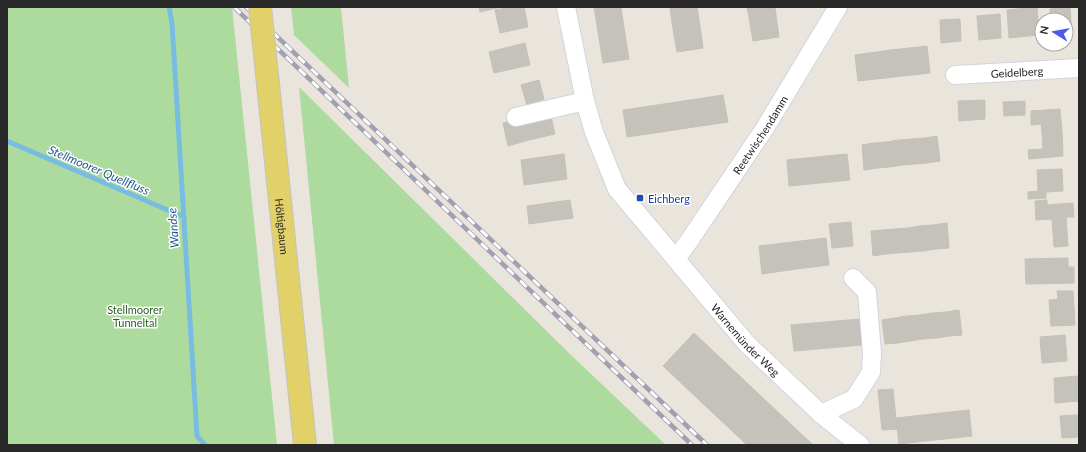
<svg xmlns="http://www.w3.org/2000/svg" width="1086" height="452" viewBox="0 0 1086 452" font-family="Lato,sans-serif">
<rect width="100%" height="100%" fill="#eae5dc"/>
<path fill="#addb9e" d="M7 7H232L277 445H7Z
M291 7H341L349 88 294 35Z
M299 87 571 355 666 445H334Z"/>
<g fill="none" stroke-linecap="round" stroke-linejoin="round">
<path stroke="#79bce1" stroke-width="5" d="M169 7 172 23 197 436 205 445
M7 141 184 217"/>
</g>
<path fill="#c5c2bc" stroke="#c5c1b6" d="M479 7H501L480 12Z
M511 7H524L528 27 500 33 495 10Z
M594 7H621L624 28 598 32Z
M670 7H697L699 19 672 23Z
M747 7H775V8L748 12Z
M1037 7 1039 35 1009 38 1007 10Z
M1070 7 1072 37H1066V20H1050V9Z
M775 8 779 37 753 41 748 12Z
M1000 14 1001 38 979 40 977 16Z
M699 19 703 48 677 52 672 23Z
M960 19 961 41 941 43 940 20Z
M624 28 629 59 603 63 598 32Z
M525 43 530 65 494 73 489 52Z
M927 46 930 73 894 77 891 50Z
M891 50 894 77 858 81 855 55Z
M539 80 544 99 527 105 521 85Z
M723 95 728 122 694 127 690 100Z
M690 100 694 127 661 132 657 105Z
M985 100V119L959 121 958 101Z
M1025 101V115L1004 116 1003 102Z
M657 105 661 132 627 137 623 110Z
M1060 109 1062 132 1042 133 1041 124 1031 125V111Z
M550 112 555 134 529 140 524 118Z
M524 118 529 140 508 146 503 123Z
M1062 132 1063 156 1029 159 1028 150 1043 149 1042 133Z
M937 136 940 161 927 163 925 138Z
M925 138 927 163 915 164 912 139Z
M912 139 915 164 902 165 899 140Z
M899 140 902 165 889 167 887 142Z
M887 142 889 167 877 168 874 143Z
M874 143 877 168 864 170 862 145Z
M564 154 567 179 524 185 521 160Z
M847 154 850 180 820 183 817 157Z
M817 157 820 183 789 186 787 160Z
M1062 169 1063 191 1046 192V198L1028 199V192L1038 191 1037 170Z
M570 200 573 218 529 224 527 206Z
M1047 200V205L1073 203 1074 217H1066L1068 246 1054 247 1052 219 1036 220 1035 201Z
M851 222 853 246 832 248 829 224Z
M947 223 949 248 936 249 933 225Z
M933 225 936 249 923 251 920 226Z
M920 226 923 251 910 252 908 228Z
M908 228 910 252 896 253 894 229Z
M894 229 896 253 885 254 883 230Z
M883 230 885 254 873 256 871 231Z
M826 238 829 265 796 269 792 242Z
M792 242 796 269 762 274 759 246Z
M1068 258V267H1074V283L1026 284 1025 259Z
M1057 291H1073L1075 325 1051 326 1049 300 1058 299Z
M959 310 962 335 949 336 946 312Z
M946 312 949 336 936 338 933 313Z
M933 313 936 338 923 339 920 315Z
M920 315 923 339 910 341 907 316Z
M907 316 910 341 898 343 895 318Z
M895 318 898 343 885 344 882 320Z
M860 319 862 345 828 348 825 322Z
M825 322 828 348 794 351 791 325Z
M694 333 813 445H747L663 366Z
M1065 335 1067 361 1042 363 1040 337Z
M1078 376 1079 401 1055 403 1054 378Z
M893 389 897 429 882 430 878 390Z
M969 410 972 436 935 440 932 414Z
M932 414 935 440 899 444 896 418Z
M1079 415V437L1062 438 1060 416Z"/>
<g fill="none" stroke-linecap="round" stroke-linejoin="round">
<g stroke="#d2d3e0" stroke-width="20">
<g id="minor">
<path id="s1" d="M566 7 585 101 594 132 617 189 747 344 821 414 860 445"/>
<path id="s2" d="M955 75 1079 68"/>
<path d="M516 117 585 101"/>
<path id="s3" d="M676 259 689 241 765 128 838 7"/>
<path d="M821 414 854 399 871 372 872 353 867 292 853 278"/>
</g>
</g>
<g stroke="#c3c3c3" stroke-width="24">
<g id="major">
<path id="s4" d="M271 113 305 445"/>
</g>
</g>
<use href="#minor" stroke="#fff" stroke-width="18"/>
<use href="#major" stroke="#e2d169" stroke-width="22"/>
<g stroke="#a0a0b1" stroke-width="4.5">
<path id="rail" d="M234 7 692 445
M246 7 707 445"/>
</g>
<use href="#rail" stroke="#fff" stroke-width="3" stroke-dasharray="9" stroke-linecap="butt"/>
<g stroke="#c3c3c3" stroke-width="24" stroke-linecap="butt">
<path id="major-bridge" d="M260 7 271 113"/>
</g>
<use href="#major-bridge" stroke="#e2d169" stroke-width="22"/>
</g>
<rect fill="#1a4fb4" stroke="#fff" stroke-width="1.5" x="636" y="194" width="8" height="8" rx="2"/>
<g text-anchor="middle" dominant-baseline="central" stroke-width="3" stroke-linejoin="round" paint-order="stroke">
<g font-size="11" fill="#292929" stroke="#fff">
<text stroke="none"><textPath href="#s2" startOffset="62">Geidelberg</textPath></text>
<text stroke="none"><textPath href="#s3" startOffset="150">Reetwischendamm</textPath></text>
<text stroke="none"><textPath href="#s4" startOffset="114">Höltigbaum</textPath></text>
<text stroke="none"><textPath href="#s1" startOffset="388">Warnemünder Weg</textPath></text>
</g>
<g font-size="11" fill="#164399" stroke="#fff" text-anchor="start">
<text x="648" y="198">Eichberg</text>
</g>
<g font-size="11" fill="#285e21" stroke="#fff">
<text x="135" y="309">Stellmoorer<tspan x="135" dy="13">Tunneltal</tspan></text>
</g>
<g font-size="12" font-style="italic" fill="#1b5a8b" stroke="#fff">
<text transform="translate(99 170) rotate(23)">Stellmoorer Quellfluss</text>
<text transform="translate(173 228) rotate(-94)">Wandse</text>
</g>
</g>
<rect width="1086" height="452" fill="none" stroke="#292929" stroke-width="16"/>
<g transform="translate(1054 32) rotate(281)"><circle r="19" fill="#ffffff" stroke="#a9a9a9"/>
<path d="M0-3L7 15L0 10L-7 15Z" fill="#4c5be7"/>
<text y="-6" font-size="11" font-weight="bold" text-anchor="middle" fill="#292929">N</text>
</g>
</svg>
